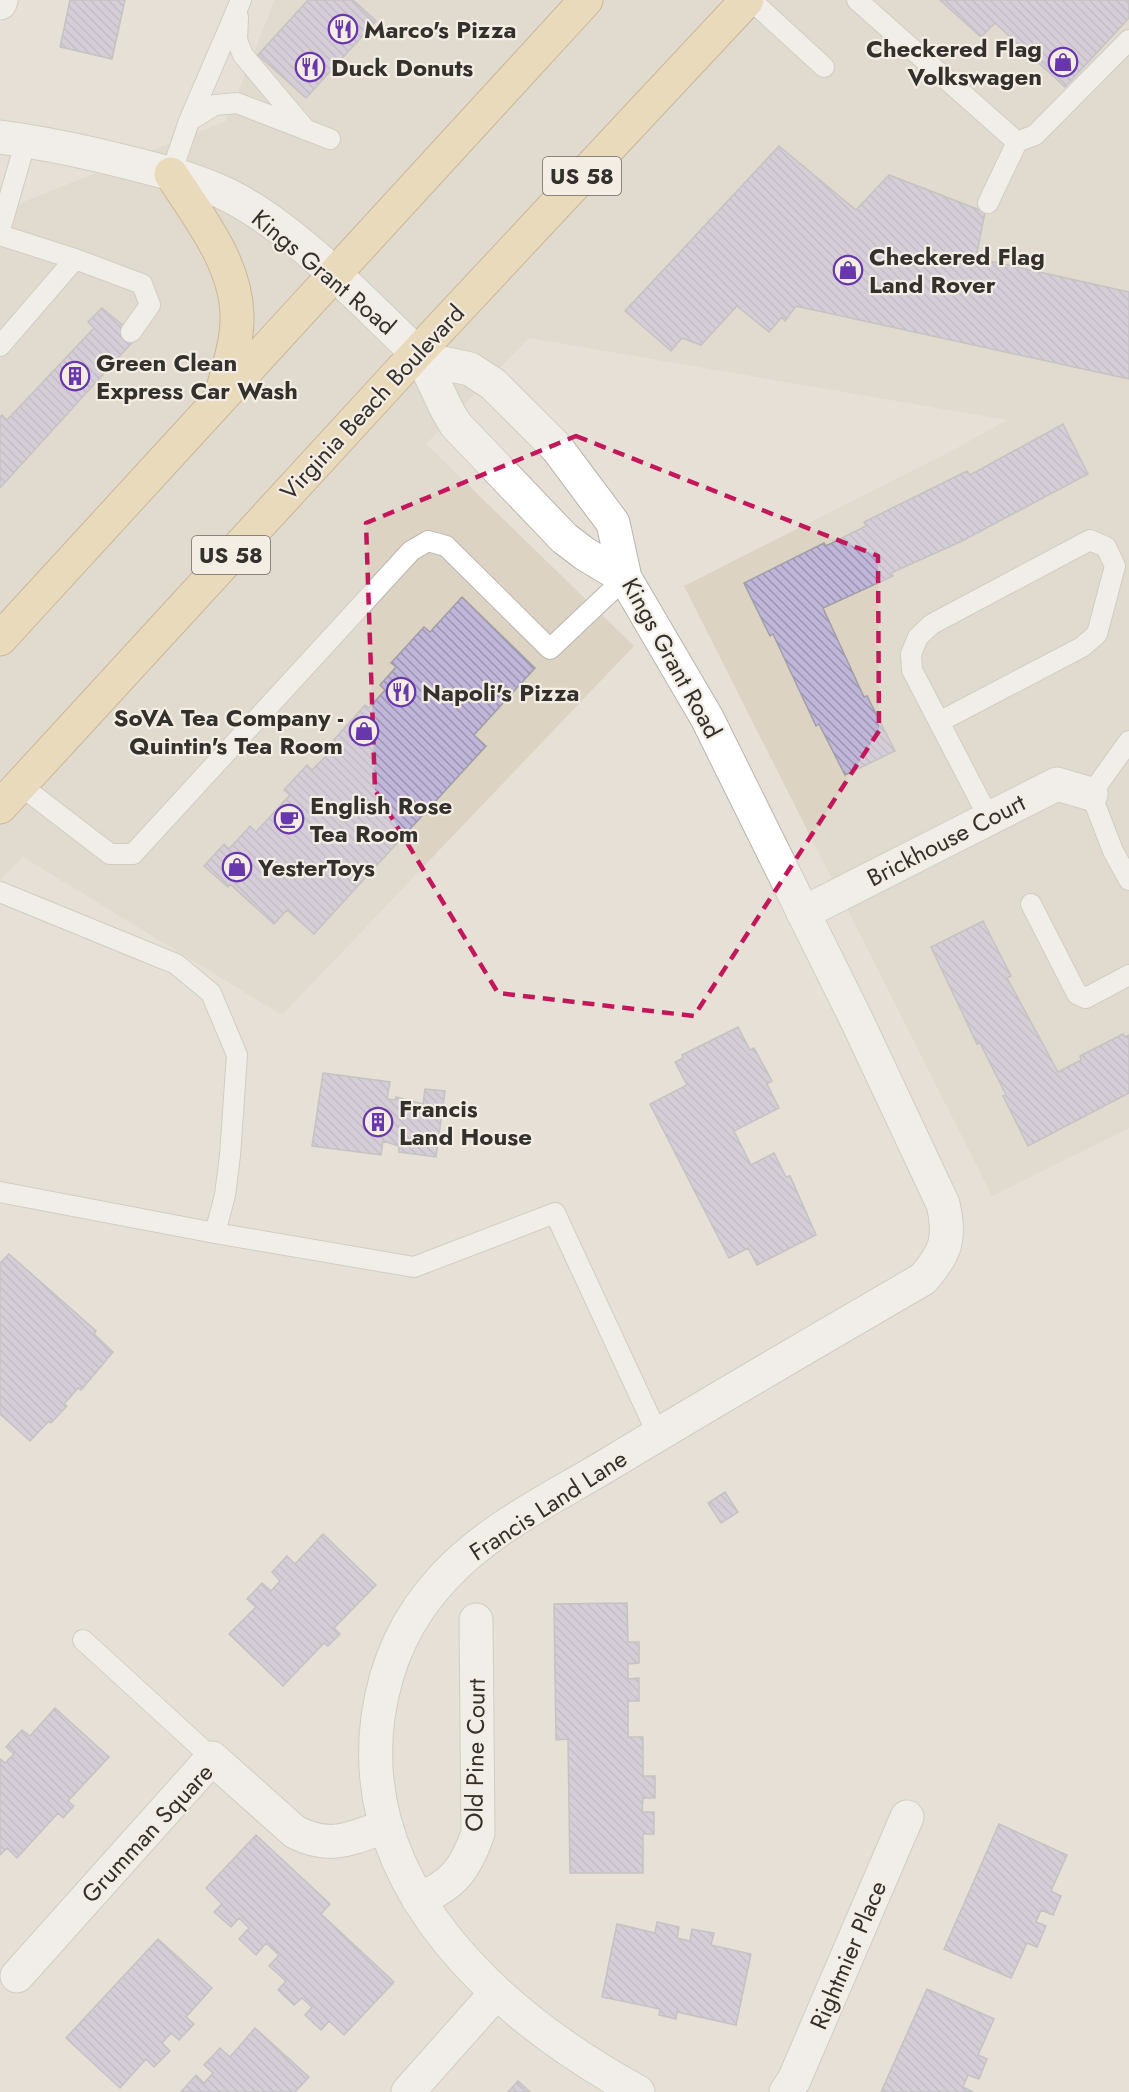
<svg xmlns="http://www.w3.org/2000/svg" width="1129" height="2092" viewBox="0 0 1129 2092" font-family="Jost,sans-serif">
<defs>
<pattern id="building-back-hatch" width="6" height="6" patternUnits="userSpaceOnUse" patternTransform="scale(1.5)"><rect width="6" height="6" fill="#c0b6d9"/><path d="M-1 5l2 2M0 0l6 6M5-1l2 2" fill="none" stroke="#9d94b0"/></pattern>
</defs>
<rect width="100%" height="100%" fill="#e6e0d7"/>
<path fill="#dcd3c3" d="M275 0H1129V1128L992 1196 684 586 955 449 1007 420 529 338 426 444 634 646 282 1015 23 857 0 880V224L23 202 226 121Z"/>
<path fill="url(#building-back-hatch)" stroke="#a09ea7" stroke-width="1.5" d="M70 0H125L112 59 60 47Z
M308 0H353L376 21 306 98 258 55Z
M940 0H1129V18L1065 87 995 23 981 37Z
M779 146 856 210 889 175 985 212 976 258 1129 292V379L796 306 785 321 782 317 769 332 737 306 701 345 682 338 671 351 625 311Z
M102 308 137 337 0 488V417L2 415 7 420 94 328 88 322Z
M1063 424 1088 474 962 541 891 573 893 576 823 608 864 697 867 696 895 751 845 775 819 724 816 726 773 634 770 636 744 583 824 543 826 546 866 526 864 522 967 471 970 475Z
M462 597 535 668 474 735 486 746 314 934 287 910 274 924 230 884 228 887 204 866 224 844 229 849 250 826 256 832 290 795 284 790 307 765 312 770 328 754 324 751 365 705 369 708 385 690 380 685 396 667 391 663 424 627 430 632Z
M983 921 1011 976 1007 978 1058 1072 1081 1060 1080 1056 1123 1034 1125 1037 1129 1035V1093L1028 1146 1003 1096 1006 1095 980 1043 977 1044 931 947Z
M738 1027 750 1050 754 1048 772 1081 767 1084 779 1108 734 1131 751 1165 774 1153 786 1177 790 1176 816 1235 757 1265 748 1248 729 1258 650 1104 687 1085 675 1062 683 1058 682 1055Z
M323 1073 390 1082 387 1099 395 1100 396 1097 423 1104 425 1089 445 1091 436 1157 399 1152V1146L383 1141 381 1155 312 1146Z
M9 1254 96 1331 94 1334 113 1352 81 1390 78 1388 64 1404 67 1406 51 1423 49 1421 30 1441 0 1414V1263Z
M725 1492 738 1512 721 1523 708 1503Z
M323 1534 376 1585 334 1628 340 1634 328 1646 324 1643 283 1686 229 1634 256 1607 247 1599 262 1583 271 1591 280 1581 272 1572 287 1556 295 1564Z
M627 1603 628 1642H639V1663L628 1664V1679L639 1678V1701H628V1737H643V1776H655V1798H643L642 1812H654V1834H643V1873H570L568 1739 556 1740 554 1604Z
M55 1708 109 1757 68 1801 74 1806 63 1818 58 1813 17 1858 7 1848 0 1855V1759L5 1763 14 1754 6 1747 22 1730 30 1736Z
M999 1824 1067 1855 1051 1891 1061 1896 1053 1915 1041 1910 1036 1922 1046 1926 1037 1947 1027 1943 1011 1978 944 1949Z
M256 1835 330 1904 321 1914 394 1982 344 2035 329 2021 321 2030 305 2015 312 2007 302 1998 294 2005 278 1990 286 1981 269 1966 279 1955 266 1943 256 1955 239 1939 249 1928 239 1918 231 1927 214 1912 222 1904 206 1888Z
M657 1922 679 1927 677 1938 690 1941 692 1929 714 1933 711 1945 751 1954 736 2025 677 2012 676 2019 659 2015 660 2009 602 1997 617 1924 655 1933Z
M158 1939 212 1988 186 2017 194 2024 179 2040 171 2033 162 2043 170 2051 154 2067 146 2059 120 2088 66 2038Z
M927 1989 994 2019 978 2055 987 2059 979 2079 968 2075 963 2087 973 2092H881Z
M255 2028 309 2077 295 2092H181L196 2075 204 2083 213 2073 204 2065 220 2048 230 2057Z
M518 2081 530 2092H508Z"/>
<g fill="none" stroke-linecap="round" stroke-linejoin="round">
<g stroke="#bab5ac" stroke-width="22">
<path id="lane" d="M751 0 824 67
M857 0 1017 142 1035 135 1129 40
M238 17 237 40 243 55 306 130
M189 121 215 105 237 103 330 139
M171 174 189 121 241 0
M988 203 1017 142
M0 230 26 140
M0 235 75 259 142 284 150 305 131 332
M0 346 75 259
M939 722 1082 647 1097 634 1115 566 1106 547 1090 540 932 624 918 637 911 654 912 670 989 818
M1129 741 1091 794 1113 851 1129 880
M20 785 110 854H133L411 551 428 541 446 546 550 649 625 578
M0 892 176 964 211 993 237 1055 230 1155 225 1195 215 1233 0 1192
M1031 904 1077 994 1086 998 1129 975
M215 1233 414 1267 555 1213 658 1435
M83 1640 212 1758"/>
</g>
<g stroke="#bab5ac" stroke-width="35">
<path id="street" d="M0 3 1 0
M417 353 442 363 470 369 493 384 557 448 613 523 625 578 707 718 857 1021 943 1204C951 1238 946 1253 923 1279 818 1340 713 1401 609 1464 553 1498 489 1528 444 1577 406 1618 386 1662 378 1717 355 1890 502 2017 638 2092
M417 353C434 375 440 402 456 425L564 538 585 554 625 578
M803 913 1057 784 1091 794
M418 1899C453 1886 466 1868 478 1833L476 1620
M17 1976 212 1758 295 1832C331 1850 350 1839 386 1826
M408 2092 496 1993
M786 2092 794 2080 907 1817"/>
</g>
<g stroke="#bab5ac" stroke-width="35">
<path id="secondary" d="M0 137C47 143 92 153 138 165 173 174 210 184 241 202 305 239 363 302 417 353"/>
</g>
<g stroke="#a5864a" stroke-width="35">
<path id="primary" d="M171 174C198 216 236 263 237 315 238 342 227 371 221 397
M0 639 586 0
M0 807 417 353 747 0"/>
</g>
<use href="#lane" stroke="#fff" stroke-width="20"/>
<use href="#street" stroke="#fff" stroke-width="33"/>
<use href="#secondary" stroke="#fff" stroke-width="33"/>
<use href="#primary" stroke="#eed29b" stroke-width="33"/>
</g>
<path d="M0 0H1129V2092H0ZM576 436 878 556 879 731 694 1016 498 993 375 790 366 523Z" fill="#e6e0d7" fill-opacity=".55" fill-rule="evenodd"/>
<path fill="none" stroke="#c2185b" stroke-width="4.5" stroke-dasharray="12 8" stroke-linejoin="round" d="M576 436 878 556 879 731 694 1016 498 993 375 790 366 523Z"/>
<defs>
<g id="restaurant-ring" transform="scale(1.5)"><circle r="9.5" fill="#f3ede4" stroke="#6836ad" stroke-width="1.5"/><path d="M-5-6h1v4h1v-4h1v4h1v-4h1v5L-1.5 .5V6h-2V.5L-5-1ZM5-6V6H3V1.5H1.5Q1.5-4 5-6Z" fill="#6836ad"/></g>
<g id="shop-ring" transform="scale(1.5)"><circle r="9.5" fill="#f3ede4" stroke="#6836ad" stroke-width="1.5"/><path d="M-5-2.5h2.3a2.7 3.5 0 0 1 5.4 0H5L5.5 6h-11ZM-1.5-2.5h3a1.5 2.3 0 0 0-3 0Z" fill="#6836ad"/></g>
<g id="building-ring" transform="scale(1.5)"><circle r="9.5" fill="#f3ede4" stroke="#6836ad" stroke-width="1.5"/><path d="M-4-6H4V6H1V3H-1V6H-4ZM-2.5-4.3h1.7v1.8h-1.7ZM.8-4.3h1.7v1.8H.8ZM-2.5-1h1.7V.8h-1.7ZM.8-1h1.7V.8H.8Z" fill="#6836ad"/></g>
<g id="cafe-ring" transform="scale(1.5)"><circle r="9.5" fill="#f3ede4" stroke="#6836ad" stroke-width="1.5"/><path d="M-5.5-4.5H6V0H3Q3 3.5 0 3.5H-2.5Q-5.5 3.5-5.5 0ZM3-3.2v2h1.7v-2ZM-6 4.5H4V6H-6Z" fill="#6836ad"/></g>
</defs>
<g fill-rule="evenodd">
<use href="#restaurant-ring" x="343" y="29"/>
<use href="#shop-ring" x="1063" y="62"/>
<use href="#restaurant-ring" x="310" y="67"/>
<use href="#shop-ring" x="848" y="270"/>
<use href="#building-ring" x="75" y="376"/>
<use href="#restaurant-ring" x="401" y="692"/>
<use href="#shop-ring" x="364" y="731"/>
<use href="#cafe-ring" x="289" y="819"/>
<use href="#shop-ring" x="237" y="867"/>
<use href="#building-ring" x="378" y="1122"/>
</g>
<g text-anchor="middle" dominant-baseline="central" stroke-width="4.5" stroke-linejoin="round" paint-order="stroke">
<g fill="#f3ede4" stroke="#6d6964" stroke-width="1.5">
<rect x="543" y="157" width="78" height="38" rx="4.5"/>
<rect x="192" y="536" width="78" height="38" rx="4.5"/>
</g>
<g font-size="22" font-weight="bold" fill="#33302d">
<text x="582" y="176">US 58</text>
<text x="231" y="555">US 58</text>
</g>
<g font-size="24" font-weight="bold" fill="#33302d" stroke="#f3ede4" text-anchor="start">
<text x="364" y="29">Marco's Pizza</text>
<text x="1042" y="48" text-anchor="end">Checkered Flag<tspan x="1042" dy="28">Volkswagen</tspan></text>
<text x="331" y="67">Duck Donuts</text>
<text x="869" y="256">Checkered Flag<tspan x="869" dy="28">Land Rover</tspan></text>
<text x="96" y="362">Green Clean<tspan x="96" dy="28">Express Car Wash</tspan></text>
<text x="422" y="692">Napoli's Pizza</text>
<text x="343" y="717" text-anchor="end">SoVA Tea Company -<tspan x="343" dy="28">Quintin's Tea Room</tspan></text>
<text x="310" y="805">English Rose<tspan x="310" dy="28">Tea Room</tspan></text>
<text x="258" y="867">YesterToys</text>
<text x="399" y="1108">Francis<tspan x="399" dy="28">Land House</tspan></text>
</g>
<g font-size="24" fill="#33302d" stroke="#f3ede4">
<text transform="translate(324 272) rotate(40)">Kings Grant Road</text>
<text transform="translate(372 402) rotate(-47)">Virginia Beach Boulevard</text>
<text transform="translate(672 658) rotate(61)">Kings Grant Road</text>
<text transform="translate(946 840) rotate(-27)">Brickhouse Court</text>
<text transform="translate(548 1505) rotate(-33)">Francis Land Lane</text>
<text transform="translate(475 1755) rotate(-89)">Old Pine Court</text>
<text transform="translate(147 1833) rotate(-47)">Grumman Square</text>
<text transform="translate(848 1955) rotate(-67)">Rightmier Place</text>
</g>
</g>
</svg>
